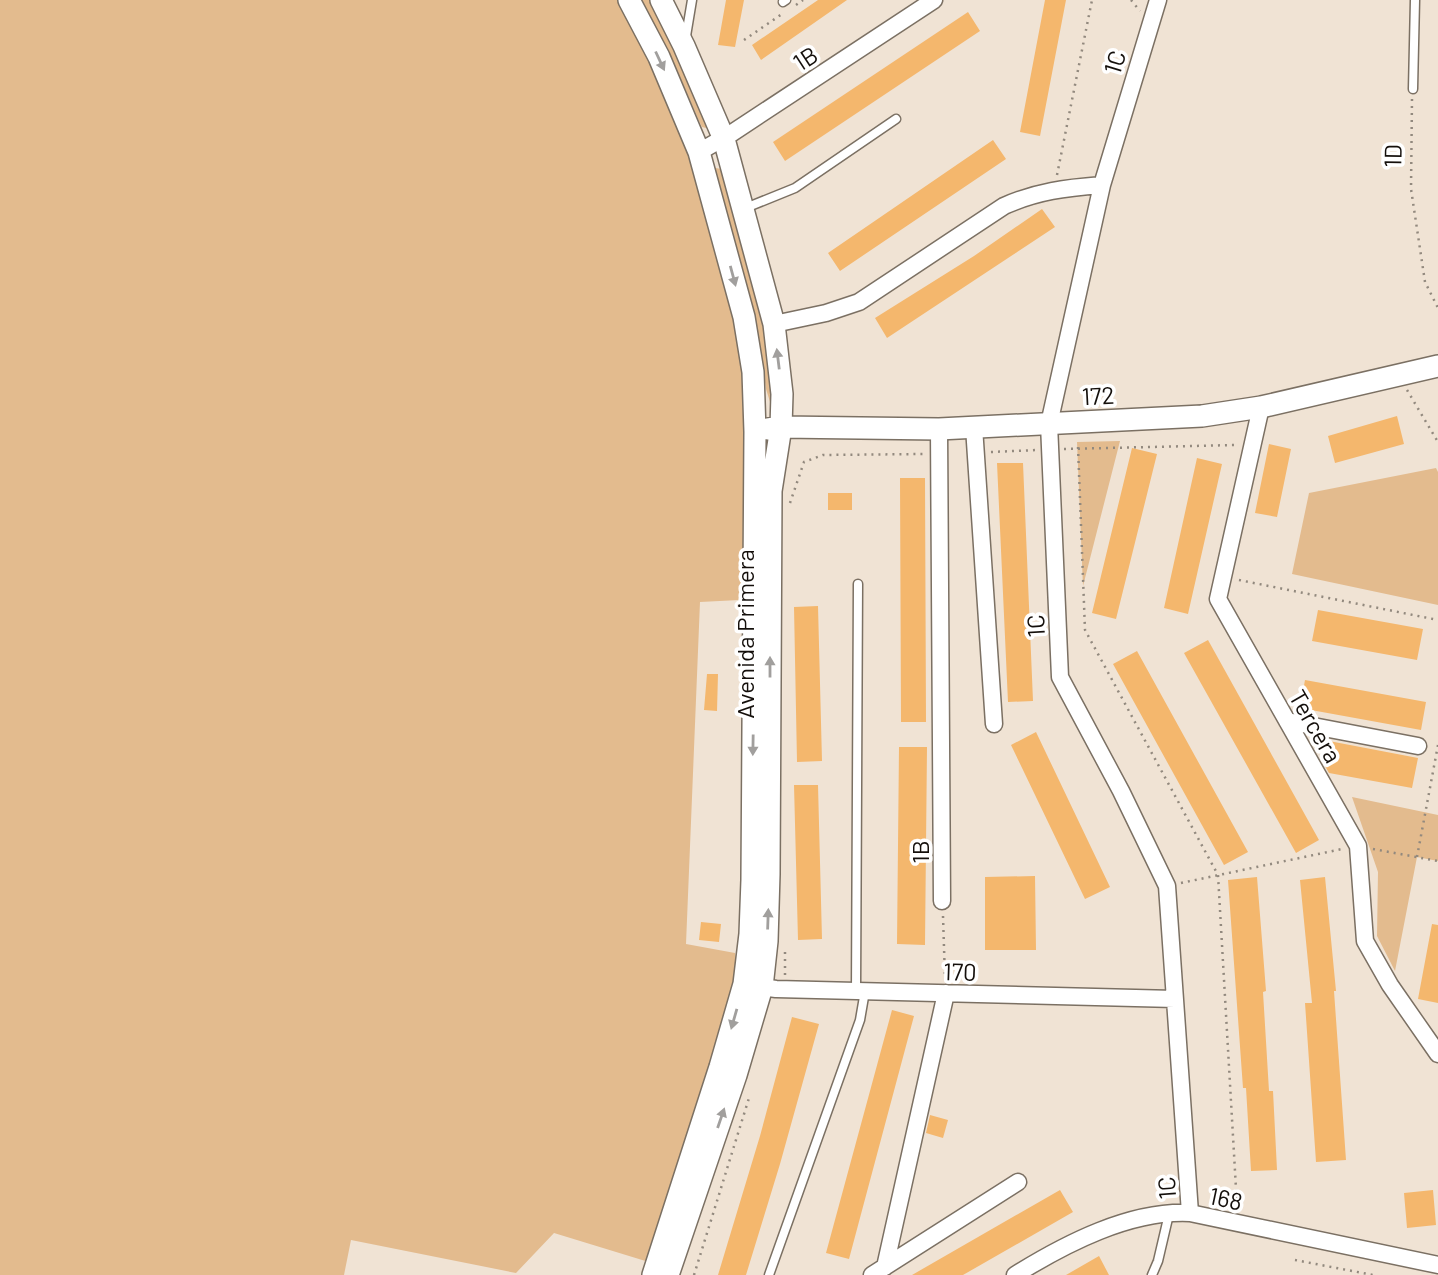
<svg xmlns="http://www.w3.org/2000/svg" width="1438" height="1275" viewBox="0 0 1438 1275" font-family="Barlow,sans-serif">
<rect width="100%" height="100%" fill="#f0e3d4"/>
<path fill="#e3bb8e" d="M0 0H623L677 100 715 237 751 394 759 599 700 602 686 944 735 953 741 989 652 1263 554 1233 516 1273 351 1240 344 1275H0Z
M638 0H653L709 126 706 128 702 127 699 121 667 47Z
M716 168 721 169 762 312 773 398 771 405 766 389 757 328 713 172Z
M1120 441 1083 586 1077 442Z
M1436 468 1438 472V605L1292 574 1309 493Z
M1352 797 1438 815V861L1417 857 1395 971 1377 936 1378 872Z"/>
<path fill="#f4b76d" d="M726 0H744L735 47 718 45Z
M818 0H847L761 60 752 45Z
M1045 0H1066L1040 136 1020 132Z
M968 12 980 31 785 161 773 142Z
M993 140 1006 159 840 271 828 253Z
M1042 209 1055 227 887 338 875 318 974 256Z
M1397 416 1404 444 1335 463 1328 436Z
M1269 444 1291 449 1277 517 1255 513Z
M1132 448 1157 454 1116 619 1092 613Z
M1197 458 1222 464 1188 614 1164 608Z
M997 463H1023L1033 701 1008 702Z
M900 478H925L926 722H901Z
M828 493H852V510H828Z
M818 606 822 761 797 762 794 607Z
M1318 610 1423 629 1417 660 1312 641Z
M1208 640 1319 840 1296 853 1184 653Z
M1137 651 1248 852 1224 865 1113 664Z
M707 674H718L717 711 704 710Z
M1305 680 1426 702 1421 730 1300 708Z
M1036 732 1110 887 1085 899 1011 745Z
M1329 741 1418 758 1412 788 1329 773 1325 766Z
M899 747H927L925 945 897 944Z
M794 785H818L822 939 798 940Z
M1035 876 1036 950H985V877Z
M1257 877 1266 991 1263 992 1269 1091H1273L1277 1170 1251 1171 1246 1088H1243L1228 880Z
M1325 877 1336 991H1334L1346 1160 1316 1162 1305 1003H1312L1300 880Z
M701 922 721 924 719 942 699 940Z
M1432 924 1438 925V1003L1418 999Z
M892 1010 914 1016 849 1259 826 1253Z
M792 1017 819 1024 780 1164 746 1275H718L760 1136Z
M930 1115 948 1120 943 1138 926 1133Z
M1060 1190 1073 1212 963 1275H912Z
M1433 1190 1436 1225 1407 1228 1404 1193Z
M1099 1256 1109 1275H1066Z"/>
<g fill="none" stroke-linecap="round" stroke-linejoin="round">
<g stroke="#7b7063" stroke-width="11">
<path id="service" d="M783 2 786 0
M686 36 692 0
M1413 89 1415 0
M743 209 795 188 896 119
M856 991 858 584
M769 1275 860 1020 865 991
M1152 1275 1158 1261 1169 1214"/>
</g>
<g stroke="#7b7063" stroke-width="19">
<path id="minor" d="M1158 0 1102 185 1049 424 1060 677 1121 791 1167 886 1190 1213
M699 152 732 133 934 0
M774 324 826 313 859 302 1004 206C1038 191 1065 188 1102 185
M1261 407 1218 599 1358 846 1365 941 1390 985 1438 1054
M974 427 994 724
M939 429 942 901
M1287 721 1418 746
M754 986 776 989 1175 999
M885 1267 946 993
M872 1275 1018 1182
M1015 1275C1065 1244 1130 1210 1190 1213L1438 1265"/>
</g>
<g stroke="#7b7063" stroke-width="24">
<path id="tertiary" d="M629 0 659 57 699 152 744 317 753 372 755 432 752 880 750 934 744 984 720 1067 653 1275
M661 0 684 46 724 139 774 324 782 394 781 427 771 491 769 874 767 941 762 987 736 1075 668 1275
M768 429 781 427 939 429 1202 416 1261 407 1438 366"/>
</g>
<path stroke="#92897e" stroke-width="2.5" stroke-dasharray="2 5" stroke-linecap="butt" d="M1131 0 1140 11
M796 5 803 0
M744 40 782 14
M1412 99 1411 189 1425 282 1438 308
M1057 175 1092 0
M1407 390 1438 442
M1078 447 1085 630 1218 875 1237 1206
M1064 449 1236 445
M991 452 1037 450
M790 503 804 462 823 455 925 454
M1239 580 1438 620
M1373 849 1438 861
M1417 857 1438 745
M1181 883 1342 849
M943 916 945 979
M785 975V950
M1295 1260 1373 1275
M694 1275 749 1098"/>
<use href="#service" stroke="#fff" stroke-width="8"/>
<use href="#minor" stroke="#fff" stroke-width="16"/>
<use href="#tertiary" stroke="#fff" stroke-width="21"/>
</g>
<defs><path id="oneway-solid" d="M-6-.8H1V-3.2L6.5 0L1 3.2V.8H-6Z" transform="scale(1.75)"/></defs>
<g fill="#a19f9d">
<use href="#oneway-solid" transform="translate(660 61) rotate(65)"/>
<use href="#oneway-solid" transform="translate(733 276) rotate(75)"/>
<use href="#oneway-solid" transform="translate(778 359) rotate(-97)"/>
<use href="#oneway-solid" transform="translate(770 667) rotate(-90)"/>
<use href="#oneway-solid" transform="translate(753 745) rotate(91)"/>
<use href="#oneway-solid" transform="translate(768 919) rotate(-88)"/>
<use href="#oneway-solid" transform="translate(734 1019) rotate(106)"/>
<use href="#oneway-solid" transform="translate(721 1118) rotate(-71)"/>
</g>
<g text-anchor="middle" dominant-baseline="central" stroke-width="7" stroke-linejoin="round" paint-order="stroke">
<g font-size="24" fill="#140f0b" stroke="#fff">
<text transform="translate(805 58) rotate(-33)">1B</text>
<text transform="translate(1114 62) rotate(-73)">1C</text>
<text transform="translate(1392 156) rotate(-89)">1D</text>
<text transform="translate(1098 395) rotate(-3)">172</text>
<text transform="translate(1035 626) rotate(-93)">1C</text>
<text transform="translate(744 634) rotate(-90)">Avenida Primera</text>
<text transform="translate(1316 726) rotate(60)">Tercera</text>
<text transform="translate(919 852) rotate(-90)">1B</text>
<text transform="translate(960 971) rotate(2)">170</text>
<text transform="translate(1166 1188) rotate(-94)">1C</text>
<text transform="translate(1226 1198) rotate(12)">168</text>
</g>
</g>
</svg>
